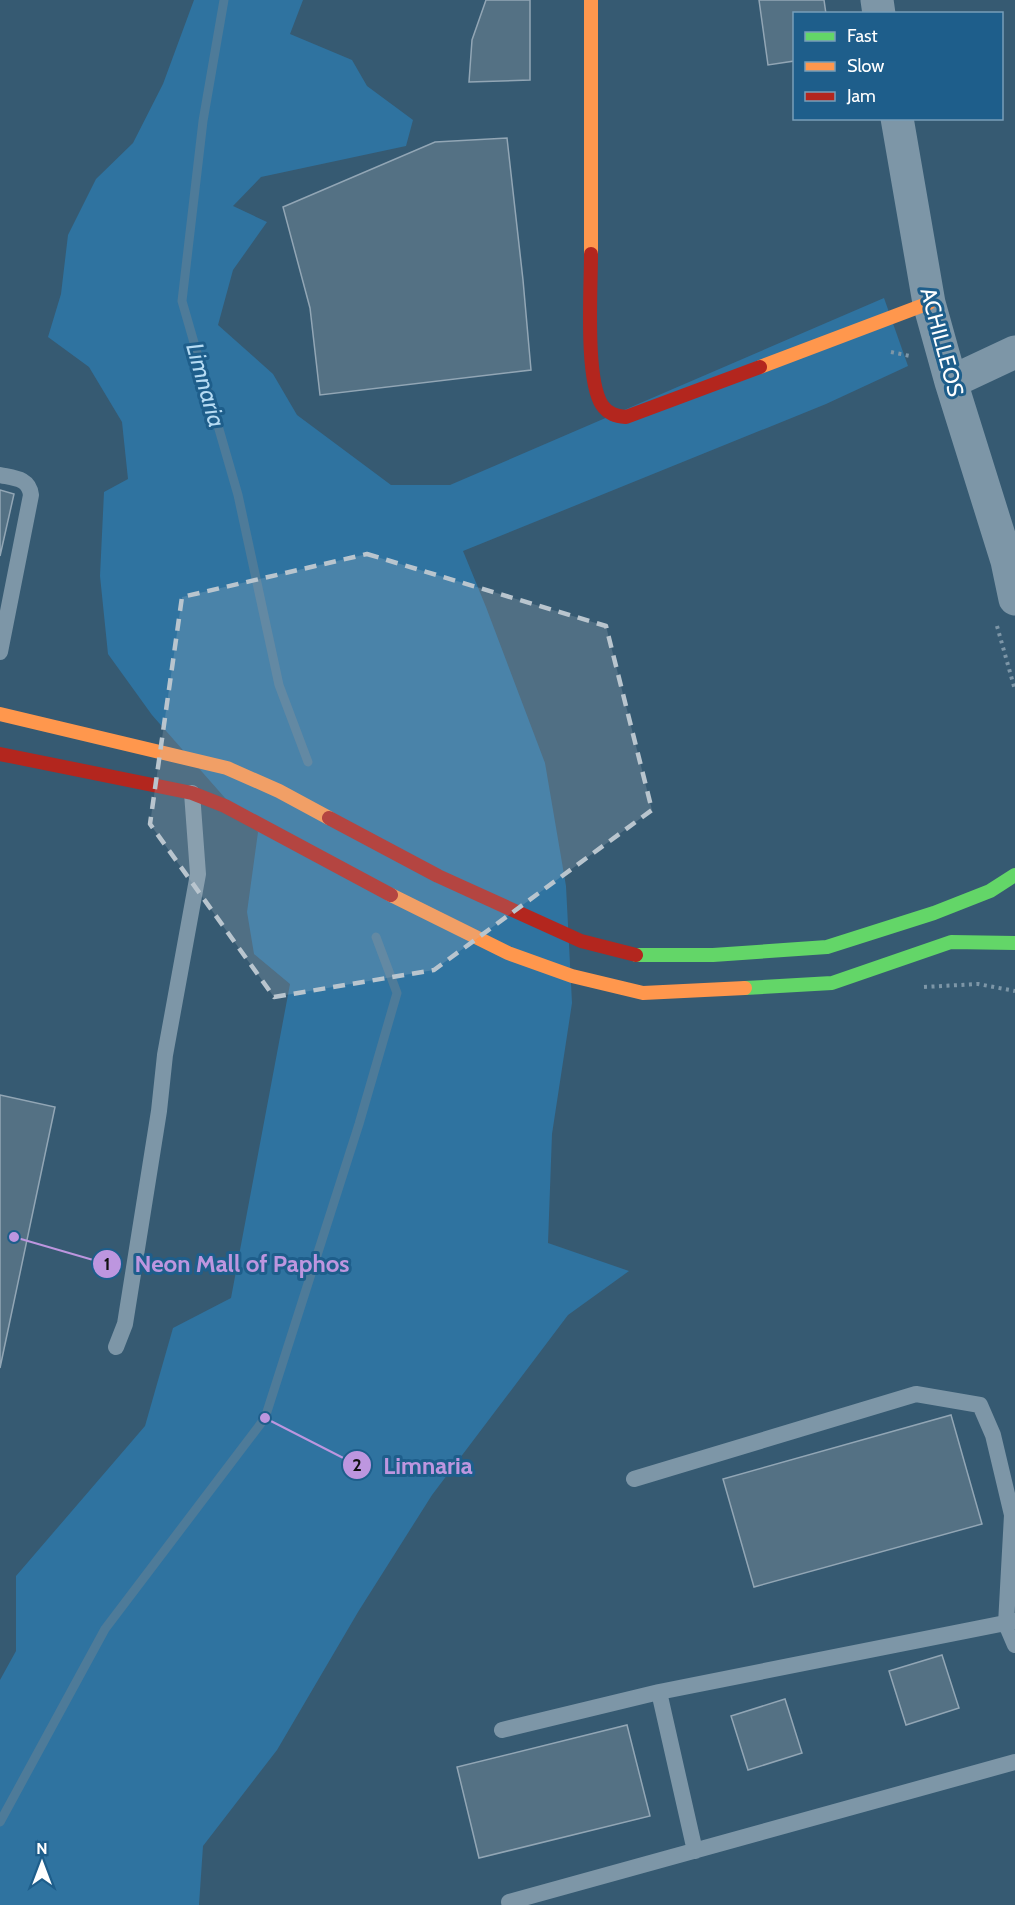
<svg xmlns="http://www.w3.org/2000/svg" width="1015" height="1905" viewBox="0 0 1015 1905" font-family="Cabin,sans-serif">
<rect width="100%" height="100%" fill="#365a72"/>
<path fill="#2f73a0" d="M194 0H303L290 34 352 60 367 86 413 120 406 146 261 177 233 206 267 222 233 270 218 325 273 374 297 415 391 485H450L884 298 908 366 826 404 463 551 486 607 545 763 566 886 572 1003 552 1134 548 1243 629 1271 568 1315 432 1495 358 1612 277 1750 203 1846 199 1905H0V1680L16 1651V1576L145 1426 173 1328 231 1298 290 984 254 954 247 912 258 832 225 798 152 715 108 654 100 576 104 492 128 479 122 422 89 367 48 337 61 294 68 235 96 179 133 143 163 84Z"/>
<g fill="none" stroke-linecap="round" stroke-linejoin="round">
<path stroke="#4e7b99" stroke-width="9" d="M224 0 203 121 182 301 238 495 279 685 308 762
M0 1822 105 1629 265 1418 359 1124 397 993 376 937"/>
</g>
<path fill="#547184" stroke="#92a6b5" stroke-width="1.5" d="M486 0H530V80L469 82 472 40Z
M759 0H824L826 14H794V61L768 65Z
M507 138 523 280 531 370 320 395 310 308 283 207 435 142Z
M0 490 14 494 0 556Z
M0 1095 55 1107 0 1368Z
M951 1415 982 1524 754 1587 723 1479Z
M942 1655 959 1708 906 1725 889 1671Z
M785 1699 802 1753 748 1770 731 1716Z
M627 1725 650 1816 479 1858 457 1767Z"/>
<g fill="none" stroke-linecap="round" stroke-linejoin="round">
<path stroke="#7d96a7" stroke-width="4" stroke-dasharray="3 4.5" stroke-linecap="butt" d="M891 352 910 356
M997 626 1015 690
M924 987 978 984 1015 991"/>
<path stroke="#7d96a7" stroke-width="16" d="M0 475C14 478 29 478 31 495L0 652
M116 1347 125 1324 159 1111 165 1055 198 874 192 793
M634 1479 916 1394 980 1405 993 1435 1012 1515 1006 1624 1015 1645
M659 1692 695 1851
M502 1730 659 1692 1015 1621
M509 1902 1015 1762"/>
<path stroke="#7d96a7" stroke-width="33" d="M877 0 879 14
M897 118 929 303 951 382 1007 561 1015 599
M951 382 1015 352"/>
<path stroke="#63d668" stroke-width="14" d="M636 955H713L827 947 934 913 990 891 1015 875
M745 988 832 983 951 942 1015 943"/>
<path stroke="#ff974d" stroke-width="14" d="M591 0V254
M760 367 929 303
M0 714 227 768 279 791 329 818
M391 895 508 953 572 976 643 993 745 988"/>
<path stroke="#b3261e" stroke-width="14" d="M591 254C591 289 585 379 602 405 608 414 616 416 626 417L760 367
M0 754 192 793 225 806 391 895
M329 818 438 876 581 941 636 955"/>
</g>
<path fill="#b9c5ce" fill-opacity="0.2" stroke="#b9c5ce" stroke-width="4.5" stroke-dasharray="12 8" stroke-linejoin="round" d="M367 554 606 626 652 810 434 970 274 997 150 824 182 597Z"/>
<g text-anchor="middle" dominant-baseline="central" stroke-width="6" stroke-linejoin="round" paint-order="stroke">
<g font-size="22" fill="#fff" stroke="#1e5e8b">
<text transform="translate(942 342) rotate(75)">ACHILLEOS</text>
</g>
<g font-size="24" font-style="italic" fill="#b6dbf3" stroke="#1e5e8b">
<text transform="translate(206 385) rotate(74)">Limnaria</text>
</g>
</g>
<path fill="none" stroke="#bd96df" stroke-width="2" d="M14 1237L107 1264M265 1418L357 1465"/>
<g fill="#bd96df" stroke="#1e5e8b" stroke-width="2">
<circle cx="14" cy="1237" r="6"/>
<circle cx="265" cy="1418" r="6"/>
<circle cx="107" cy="1264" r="15"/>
<circle cx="357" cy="1465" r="15"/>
</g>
<g font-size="18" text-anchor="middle" font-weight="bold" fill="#111">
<text x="107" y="1270">1</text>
<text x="357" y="1471">2</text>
</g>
<g font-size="24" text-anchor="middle" font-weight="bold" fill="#bd96df" stroke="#1e5e8b" stroke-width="6" stroke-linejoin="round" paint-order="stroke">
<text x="242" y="1272">Neon Mall of Paphos</text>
<text x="428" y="1474">Limnaria</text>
</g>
<rect x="793" y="12" width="210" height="108" fill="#1e5e8b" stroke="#789eb9" stroke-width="1.5"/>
<rect x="805" y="32" width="30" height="9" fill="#63d668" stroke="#789eb9" stroke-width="1.5"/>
<text x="847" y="42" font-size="18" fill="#ffffff">Fast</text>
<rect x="805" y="62" width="30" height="9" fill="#ff974d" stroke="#789eb9" stroke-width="1.5"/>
<text x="847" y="72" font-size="18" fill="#ffffff">Slow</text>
<rect x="805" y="92" width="30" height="9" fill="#b3261e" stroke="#789eb9" stroke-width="1.5"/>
<text x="847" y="102" font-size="18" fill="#ffffff">Jam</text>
<g transform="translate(42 1863)" stroke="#1e5e8b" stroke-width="4.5" paint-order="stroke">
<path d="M0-4.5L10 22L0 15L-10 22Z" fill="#ffffff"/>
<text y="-9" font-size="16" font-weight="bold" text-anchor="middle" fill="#ffffff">N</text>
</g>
</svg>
